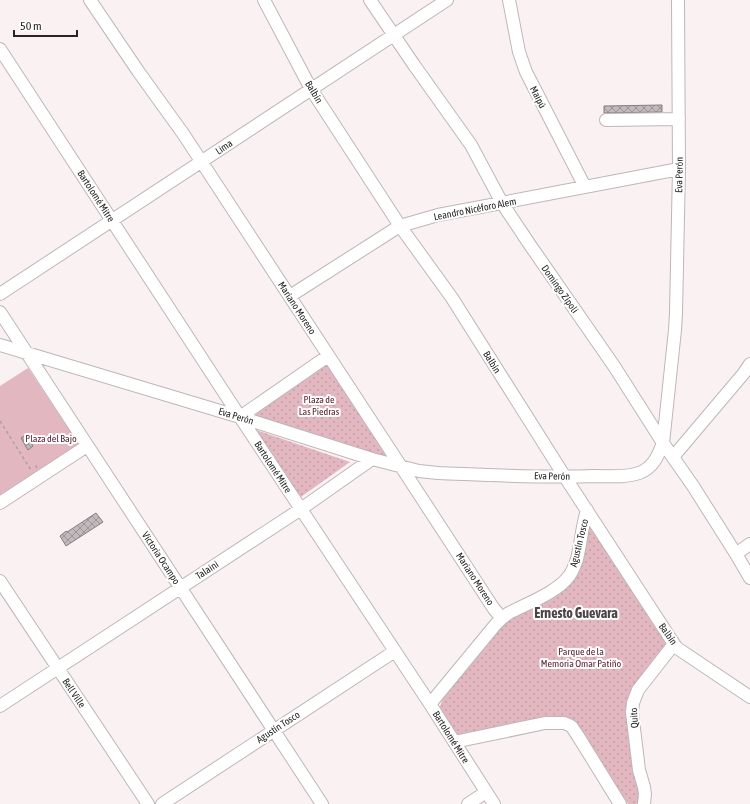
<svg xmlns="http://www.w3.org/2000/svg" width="750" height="804" viewBox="0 0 750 804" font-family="'Asap Condensed',sans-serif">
<defs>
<pattern id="park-dots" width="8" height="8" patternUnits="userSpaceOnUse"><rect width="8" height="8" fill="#e3b7c0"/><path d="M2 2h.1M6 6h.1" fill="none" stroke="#c39da5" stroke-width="1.8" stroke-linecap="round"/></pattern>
<pattern id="building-cross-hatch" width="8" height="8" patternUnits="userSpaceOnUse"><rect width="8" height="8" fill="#c1b9bb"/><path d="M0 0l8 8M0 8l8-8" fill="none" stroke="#9d9698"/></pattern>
</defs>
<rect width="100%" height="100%" fill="#faf1f3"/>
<path fill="url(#park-dots)" d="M328 356 402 468 240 417Z
M253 429 350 462 298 499Z
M589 525 667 642 663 652 632 698 640 792 639 804H628L574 724 456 736 439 710 443 697 500 628 509 618 560 593C584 578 586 551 589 525Z"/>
<path fill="#e3b7c0" d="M28 368 80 446 0 499V386Z"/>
<path fill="url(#building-cross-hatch)" stroke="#867e80" d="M662 105V112L604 113V106Z
M26 435 33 446 28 450 21 438Z
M96 513 103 522 66 546 60 536 66 531 67 532Z"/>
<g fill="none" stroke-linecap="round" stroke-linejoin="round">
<g stroke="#beb6b7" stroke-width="14">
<path id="minor" d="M90 0 138 71 184 135 402 468 494 609 502 618
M264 0 311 89 400 226 452 298 565 477 674 644 677 648 750 697
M370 0 414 65 471 145 502 203 530 245 614 366 663 443 693 486 736 554 750 578
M509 0 519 52 526 72 585 187
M0 49 240 417 430 704 494 804
M606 120 679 119
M0 294 447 0
M290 296 395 229 400 226 438 215 679 169
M0 312 322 804
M0 345 240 417 372 459 419 471 438 473C490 475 542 478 594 476 608 476 625 478 639 473 653 468 658 456 663 443L675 330 676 313 679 169 678 0
M240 417 328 356
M673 457 744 373 750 364
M0 503 87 446
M736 554 750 544
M0 581 148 804
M430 704 496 624 502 618 509 613C526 604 558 592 569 576 573 571 575 565 577 559 581 543 582 526 587 510
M0 706 301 509 372 459
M454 742 545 723H564L569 725 572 727 578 736 620 804
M162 804 395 651
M468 804 486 792
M644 804 645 794 644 787 639 770 632 712 633 703 638 690 674 644"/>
</g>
<path stroke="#a8a1a2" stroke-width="1.5" stroke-dasharray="3 3" stroke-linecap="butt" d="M0 421 31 470
M37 468 36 466 37 465"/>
<use href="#minor" stroke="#fff" stroke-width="12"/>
</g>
<g text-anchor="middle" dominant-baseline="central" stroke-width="4" stroke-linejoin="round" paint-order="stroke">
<g font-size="10" fill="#282525" stroke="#fff">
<text transform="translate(314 92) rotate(59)">Balbín</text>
<text transform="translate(538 97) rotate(63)">Maipú</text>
<text transform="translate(224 147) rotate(-34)">Lima</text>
<text transform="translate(679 175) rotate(-89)">Eva Perón</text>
<text transform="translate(96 196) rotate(57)">Bartolomé Mitre</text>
<text transform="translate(475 209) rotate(-11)">Leandro Nicéforo Alem</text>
<text transform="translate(560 289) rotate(55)">Domingo Zípoli</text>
<text transform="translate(297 308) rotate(57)">Mariano Moreno</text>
<text transform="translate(492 362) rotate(58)">Balbín</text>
<text transform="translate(236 416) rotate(17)">Eva Perón</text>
<text transform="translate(273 467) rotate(57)">Bartolomé Mitre</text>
<text transform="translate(552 476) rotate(1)">Eva Perón</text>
<text transform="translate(579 543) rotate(-76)">Agustín Tosco</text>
<text transform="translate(161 558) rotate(57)">Victoria Ocampo</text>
<text transform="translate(207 570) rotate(-33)">Talaini</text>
<text transform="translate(475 579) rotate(57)">Mariano Moreno</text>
<text transform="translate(668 634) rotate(55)">Balbín</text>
<text transform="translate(74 693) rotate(56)">Bell Ville</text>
<text transform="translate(634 718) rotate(-93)">Quito</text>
<text transform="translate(278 727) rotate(-33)">Agustín Tosco</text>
<text transform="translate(451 737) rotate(58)">Bartolomé Mitre</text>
</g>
<g font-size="10" fill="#5d2133" stroke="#fff">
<text x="319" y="399">Plaza de<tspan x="319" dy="12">Las Piedras</tspan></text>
<text x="51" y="438">Plaza del Bajo</text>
<text x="581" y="651">Parque de la<tspan x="581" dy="12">Memoria Omar Patiño</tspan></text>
</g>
<g font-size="14" font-weight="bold" fill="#4b4446" stroke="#fff">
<text x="576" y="613">Ernesto Guevara</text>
</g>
</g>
<path d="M14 30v6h63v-6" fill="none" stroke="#282525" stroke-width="2"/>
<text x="20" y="30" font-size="12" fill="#282525" stroke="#ffffff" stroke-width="3" paint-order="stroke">50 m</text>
</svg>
